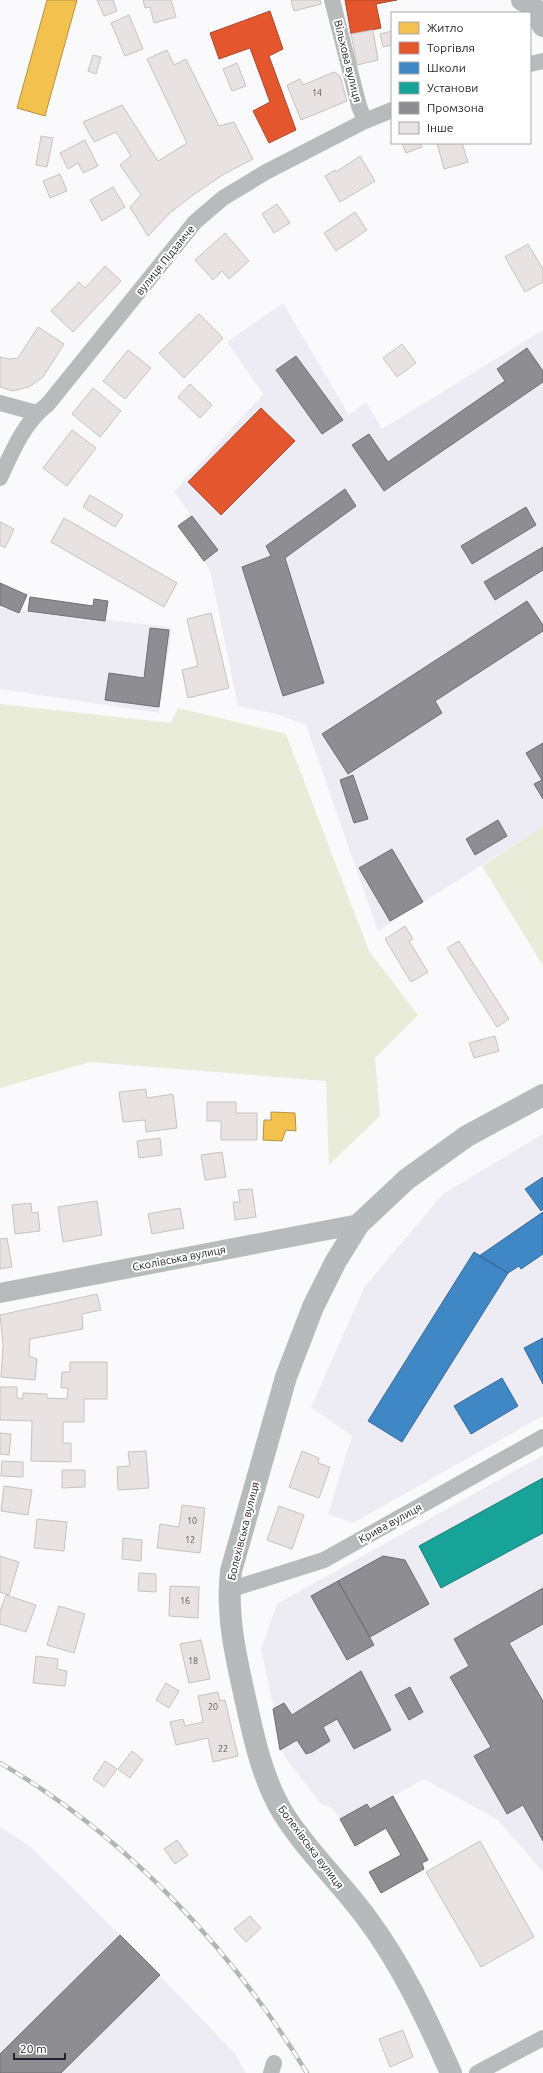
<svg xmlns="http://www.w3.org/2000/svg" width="543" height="2073" viewBox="0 0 543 2073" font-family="Ubuntu,sans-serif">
<rect width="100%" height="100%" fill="#fafafd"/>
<path fill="#edecf5" d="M283 303 349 415 366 402 382 429 543 330V826L378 931 306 725 277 714 238 706 210 570 179 524 190 514 174 492 263 394 227 342Z
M0 608 172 627 159 713 0 689Z
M543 1134V1416L353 1523 328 1514 352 1436 311 1407 365 1286 443 1194Z
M543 1455V1872L498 1820 424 1779 370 1809 367 1804 340 1819 332 1808 321 1804 284 1756 261 1649 277 1604Z
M0 1827 30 1846 120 1935 234 2052 246 2073H0Z"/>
<path fill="#e8ecd8" d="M0 704 171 723 178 708 286 734 369 951 418 1015 375 1058 380 1116 329 1165 326 1081 90 1062 0 1088Z
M543 826V966L482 866Z"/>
<path fill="#f2c14e" stroke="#b49244" d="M47 0H77L45 116 17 108Z
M271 1112 295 1113 296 1131 286 1130 282 1141 263 1140 264 1120H271Z"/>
<path fill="#e4572e" stroke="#ab482e" d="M345 0H397L376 4 381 28 351 34Z
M270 11 283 49 269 56 296 130 269 143 253 111 270 102 250 48 219 59 210 33Z
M261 408 295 441 221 515 188 482Z"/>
<path fill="#3f88c5" stroke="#376a98" d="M543 1177V1209L541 1211 525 1189Z
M543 1212V1254L521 1269 519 1266 508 1273 479 1256Z
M474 1252 508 1273 402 1442 368 1421Z
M543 1338V1384L524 1348Z
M502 1378 518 1406 471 1434 454 1406Z"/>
<path fill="#17a398" stroke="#1b7d78" d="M543 1478V1533L441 1588 419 1546Z"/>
<path fill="#8d8d92" stroke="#6e6e74" d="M527 348 543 371V382L384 491 352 445 369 434 388 462 505 381 497 369Z
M296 356 343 420 322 434 276 370Z
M345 489 356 506 285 558 324 683 283 696 242 567 271 556 266 546Z
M526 507 536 525 472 564 461 546Z
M192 516 218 550 204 561 178 526Z
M543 547V570L495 600 484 582Z
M0 583 27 595 19 613 0 605Z
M30 597 93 606 94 599 108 601 105 621 28 611Z
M527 601 543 625V631L435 701 442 713 348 774 322 734Z
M150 628 169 630 159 707 105 700 109 673 144 678Z
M543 743V799L534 784 542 780 526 753Z
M353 775 368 819 354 823 340 780Z
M498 820 507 836 475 855 466 839Z
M392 849 423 902 390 921 359 868Z
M383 1556 405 1560 429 1604 370 1637 338 1581Z
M338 1581 374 1645 347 1660 311 1596Z
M543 1588V1624L509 1643 543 1701V1841L523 1805 507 1814 474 1756 491 1747 450 1677 469 1666 454 1639Z
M361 1671 391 1730 354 1749 337 1719 323 1727 330 1741 312 1752 306 1754 297 1740 280 1750 273 1709 284 1703 292 1715Z
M410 1687 423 1712 409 1720 395 1695Z
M393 1796 428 1860 422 1863 424 1869 381 1893 369 1872 401 1855 386 1828 355 1846 340 1819 367 1804 370 1809Z
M120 1935 160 1975 61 2073H0V2054Z"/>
<path fill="#e8e3e2" stroke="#c7c2c0" d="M97 0H113L117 11 104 16Z
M143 0H171L176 17 154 23 150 7 145 8Z
M291 0H320L321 4 294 11Z
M129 15 143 49 125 56 111 23Z
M373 30 378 60 357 65 351 34Z
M392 31V45L383 47 380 34Z
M167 50 174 65 186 59 219 126 234 122 253 159 224 174 193 195 171 212 148 236 130 207 141 195 120 165 131 156 116 132 94 142 83 122 122 105 158 161 187 143 147 59Z
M93 55 101 57 96 74 88 71Z
M237 63 246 86 232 91 223 69Z
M334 72 340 76 347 101 301 120 287 85 300 79 303 85Z
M41 136 53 138 47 167 36 165Z
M85 140 98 166 83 173 78 163 68 169 60 153Z
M402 143H420L422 147 406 153Z
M437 143H462L468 162 444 169Z
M360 156 375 181 340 202 325 176 335 170 336 172Z
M60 174 67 191 50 198 43 181Z
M113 187 125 207 102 221 90 200Z
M277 204 290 223 274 233 262 214Z
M355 212 367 230 336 251 324 233Z
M225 233 249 261 229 279 222 271 213 280 195 260Z
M528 244 543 269V282L525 292 505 257Z
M105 266 121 281 73 332 51 311 79 282 85 288Z
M199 314 223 338 184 378 159 353Z
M38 327 64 344 43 377 29 387 13 391 0 387V357L9 359 18 358Z
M402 344 416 363 397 377 383 358Z
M128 350 151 368 125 399 103 381Z
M190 384 212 405 200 418 178 397Z
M93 388 121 411 100 437 72 414Z
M72 430 96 448 67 486 43 468Z
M90 495 123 515 115 527 83 507Z
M64 518 177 583 164 607 51 542Z
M0 522 14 529 5 548 0 545Z
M211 613 229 688 188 698 182 670 198 666 187 619Z
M405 926 413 939 409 941 428 972 411 982 385 939Z
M459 941 509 1019 497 1027 447 948Z
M495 1036 499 1051 474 1058 469 1043Z
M146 1089 147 1098 173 1094 177 1128 146 1132 145 1120 123 1122 119 1092Z
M207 1102H236V1113H257V1140H221V1121H207Z
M160 1138 162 1155 139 1158 137 1141Z
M222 1152 226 1177 205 1180 201 1155Z
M252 1189 256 1217 235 1220 233 1202H240L238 1190Z
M97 1201 102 1235 63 1242 58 1207Z
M31 1203 32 1213 38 1212 40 1231 15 1234 12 1205Z
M180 1208 184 1228 152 1234 148 1214Z
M7 1238 12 1267 0 1269V1239Z
M97 1294 101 1310 82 1314 83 1329 30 1339 29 1356 37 1359 35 1380 1 1377 3 1345 0 1315Z
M70 1362H107V1399H84V1422H63V1443H71V1462L31 1461 32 1421 0 1420V1387H17V1398L23 1399V1393L47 1394V1398L67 1399 68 1388H61L62 1372H70Z
M0 1433 11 1434 9 1455 0 1454Z
M146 1451 149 1488 118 1490 117 1467 130 1466 128 1452Z
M302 1451 319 1458 318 1463 330 1467 319 1498 289 1487Z
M2 1461 23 1462V1477L1 1476Z
M62 1470H85V1487L62 1488Z
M4 1486 32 1490 28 1515 1 1511Z
M182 1505 205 1508 200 1553 157 1548 160 1524 179 1527Z
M279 1506 304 1515 292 1549 267 1540Z
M37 1519 67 1522 64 1551 34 1548Z
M123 1538 142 1540 141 1561 122 1559Z
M0 1556 19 1562 9 1595 0 1592Z
M139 1573 156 1574V1592L138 1591Z
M170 1586 199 1587 198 1618 169 1616Z
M6 1595 36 1605 26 1632 0 1624V1611Z
M59 1606 85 1614 74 1653 47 1645Z
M201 1640 210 1679 189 1683 180 1644Z
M36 1656 58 1659 57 1669 67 1671 65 1686 33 1683Z
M166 1683 179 1691 169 1708 156 1700Z
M218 1692 220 1701 225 1700 238 1756 213 1762 208 1738 176 1745 170 1722 183 1719 185 1726 203 1722 198 1696Z
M132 1751 143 1760 130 1778 118 1769Z
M105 1761 117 1769 104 1787 93 1779Z
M177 1840 188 1855 175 1864 164 1849Z
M480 1841 534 1937 481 1967 426 1872Z
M250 1916 261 1928 246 1942 234 1929Z
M403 2030 413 2057 390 2067 379 2039Z"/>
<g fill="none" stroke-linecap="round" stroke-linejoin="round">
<path stroke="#b8bbbc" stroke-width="16" d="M332 0 359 106 365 121
M530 64 543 61
M0 403 37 413
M0 478C12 452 24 422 48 404L195 222 223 198 266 172 365 121 392 110
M229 1590 324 1560 543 1437
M271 2073 274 2063
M477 2073 543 2038"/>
<path stroke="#b8bbbc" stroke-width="20" d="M0 1293 359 1224"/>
<path stroke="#b7babc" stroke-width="22" d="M522 0 532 5 543 26
M451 2073C427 2019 402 1965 366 1917 340 1882 306 1850 283 1813 263 1780 254 1739 246 1702 236 1658 226 1616 231 1571L286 1377 313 1307 336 1261 359 1224 407 1179 467 1136 543 1095"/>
<g stroke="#b3b5b7" stroke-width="4.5">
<path id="rail" d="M0 1763C127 1837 231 1948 307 2073"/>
</g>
<use href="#rail" stroke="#fff" stroke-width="3" stroke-dasharray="9" stroke-linecap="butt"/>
</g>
<g text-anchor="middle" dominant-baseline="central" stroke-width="4" stroke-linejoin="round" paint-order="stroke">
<g font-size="9" fill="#58565d">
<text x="317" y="93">14</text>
<text x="192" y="1521">10</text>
<text x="190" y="1540">12</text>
<text x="185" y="1601">16</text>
<text x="193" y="1661">18</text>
<text x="213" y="1707">20</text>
<text x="223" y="1749">22</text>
</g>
<g font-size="11" fill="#25242e" stroke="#fff">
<text transform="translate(348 61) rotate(76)">Вільхова вулиця</text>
<text transform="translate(165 260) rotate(-51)">вулиця Підзамче</text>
<text transform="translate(179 1258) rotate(-11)">Сколівська вулиця</text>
<text transform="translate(390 1523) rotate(-29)">Крива вулиця</text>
<text transform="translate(243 1531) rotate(-76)">Болехівська вулиця</text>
<text transform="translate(311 1847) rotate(53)">Болехівська вулиця</text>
</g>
</g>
<rect x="391" y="12" width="140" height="132" fill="#ffffff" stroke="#a8a7ab"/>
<rect x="399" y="22" width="20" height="12" fill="#f2c14e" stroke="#a8a7ab"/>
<text x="427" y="32" font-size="12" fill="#25242e">Житло</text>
<rect x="399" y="42" width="20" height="12" fill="#e4572e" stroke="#a8a7ab"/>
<text x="427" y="52" font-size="12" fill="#25242e">Торгівля</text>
<rect x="399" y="62" width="20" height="12" fill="#3f88c5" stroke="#a8a7ab"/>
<text x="427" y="72" font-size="12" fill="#25242e">Школи</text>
<rect x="399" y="82" width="20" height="12" fill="#17a398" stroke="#a8a7ab"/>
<text x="427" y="92" font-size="12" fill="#25242e">Установи</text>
<rect x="399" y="102" width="20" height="12" fill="#8d8d92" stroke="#a8a7ab"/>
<text x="427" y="112" font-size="12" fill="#25242e">Промзона</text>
<rect x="399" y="122" width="20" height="12" fill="#e8e3e2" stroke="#a8a7ab"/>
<text x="427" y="132" font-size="12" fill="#25242e">Інше</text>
<path d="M14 2053v6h51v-6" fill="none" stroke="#25242e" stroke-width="2"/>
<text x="20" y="2053" font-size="12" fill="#25242e" stroke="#ffffff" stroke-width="3" paint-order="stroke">20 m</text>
</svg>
